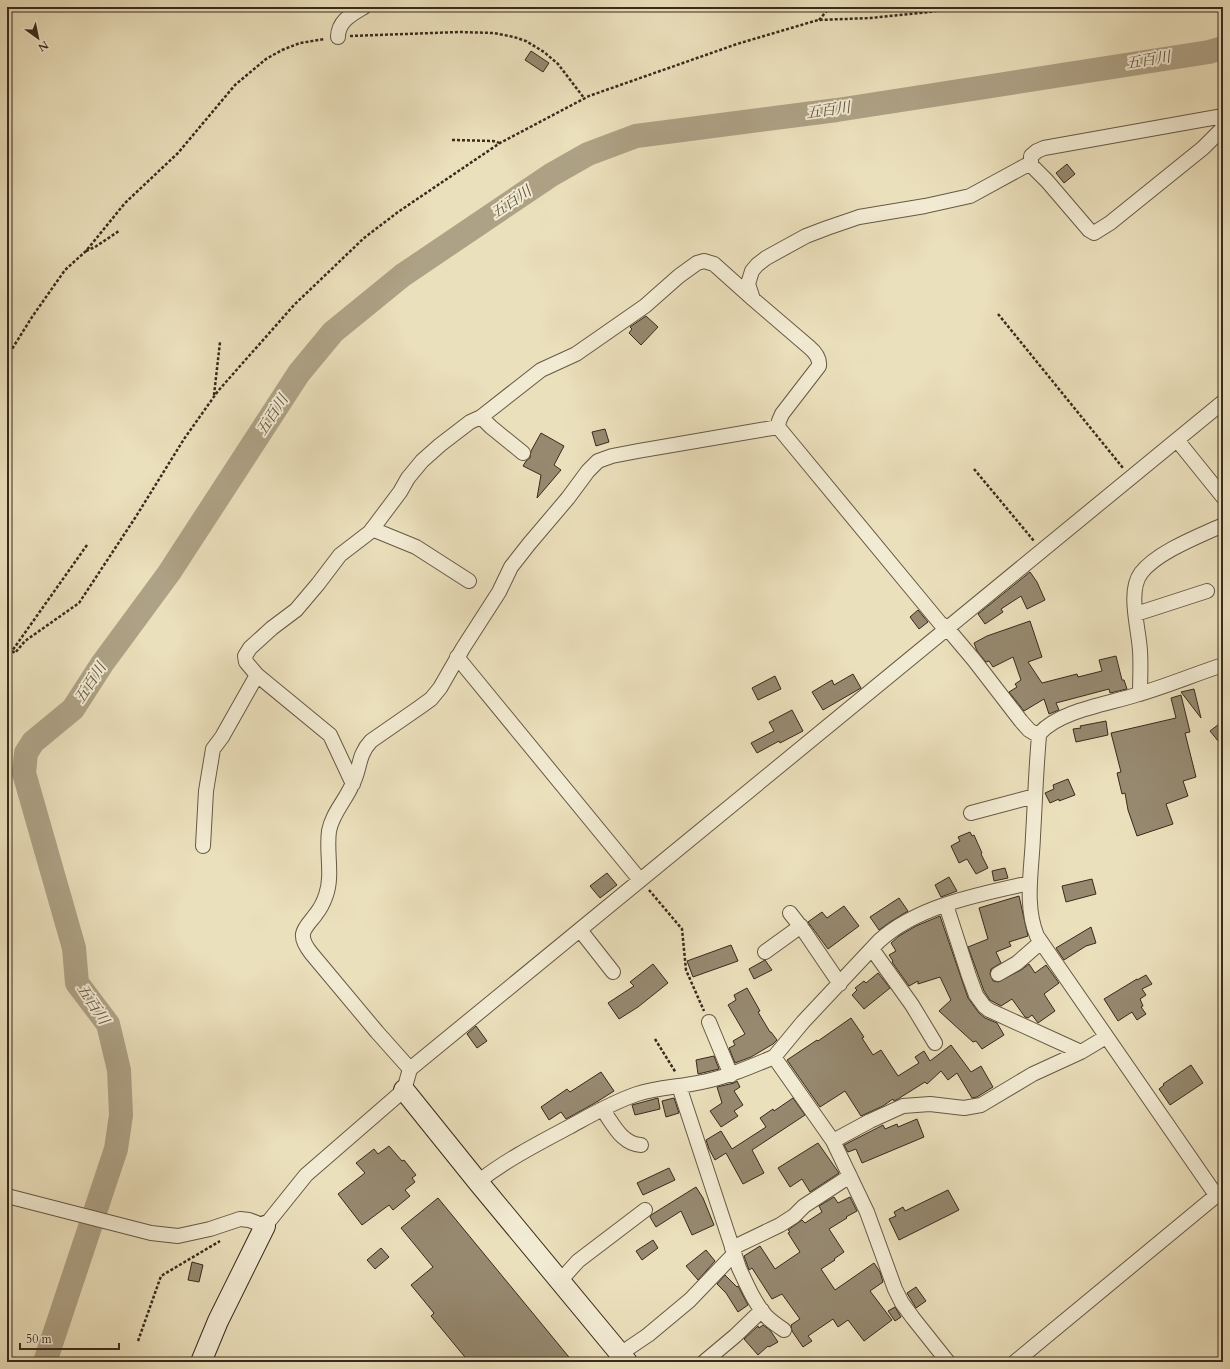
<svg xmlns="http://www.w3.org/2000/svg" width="1230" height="1369" viewBox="0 0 1230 1369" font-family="Cardo,'Noto Serif JP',serif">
<rect width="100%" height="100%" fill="#ebe0bc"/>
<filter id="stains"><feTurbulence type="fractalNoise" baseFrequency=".005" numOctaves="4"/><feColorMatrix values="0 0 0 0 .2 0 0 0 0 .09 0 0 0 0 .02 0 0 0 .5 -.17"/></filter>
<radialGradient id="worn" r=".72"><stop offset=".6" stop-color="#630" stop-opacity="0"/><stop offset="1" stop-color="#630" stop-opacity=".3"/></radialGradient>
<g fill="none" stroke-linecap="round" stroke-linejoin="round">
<path stroke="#aea286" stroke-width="24" d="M45 1362 116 1149 121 1115 119 1070 108 1024 77 983 74 948 24 773 26 753 33 742 73 709 102 664 169 573 299 373 333 332 403 275 551 175 588 154 636 136 837 110 1209 52 1223 48"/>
</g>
<path fill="#968970" stroke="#392a1d" d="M531 51 549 63 543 72 525 60Z
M1067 164 1075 174 1064 183 1056 173Z
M646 316 658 327 641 345 629 333 632 329 630 327Z
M605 429 609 442 596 446 592 432Z
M541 433 564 446 554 465 561 470 537 498 541 475 523 466 526 461 530 458 531 451Z
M1030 572 1037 582 1045 600 1027 609 1021 596 1001 609 1003 612 985 624 978 614Z
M918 610 928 622 919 629 910 617Z
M1030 621 1042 657 1028 662 1042 683 1077 674 1078 677 1102 671 1099 660 1116 656 1122 680H1124L1127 689 1110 693 1109 689 1056 703 1059 710 1049 714 1044 699 1024 711 1009 692 1017 687 1015 684 1021 680 1013 657 993 667 989 661 986 662 977 651 974 643 987 636Z
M853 674 861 688 823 710 812 692 832 680 834 685Z
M775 676 781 689 758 700 752 688Z
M1194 689 1201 718 1181 692Z
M1181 695 1190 732 1185 733 1196 777 1183 781 1188 796 1166 804 1173 824 1137 836 1128 810 1125 793 1122 794 1117 773 1121 772 1111 733 1176 718 1171 698Z
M792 710 803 731 780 743 779 741 757 753 751 743 774 731 769 722Z
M1106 721 1108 735 1076 742 1073 729 1081 728 1080 726Z
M1223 721V747L1210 731Z
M1068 779 1075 795 1059 801V799L1050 803 1045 793 1054 789 1053 785Z
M970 832 972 836 974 835 982 853 981 854 988 868 976 874 967 859 959 863 951 846 960 841 958 837Z
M1005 868 1008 878 994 881 992 871Z
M607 873 617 885 600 898 590 886Z
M949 877 957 891 941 897 935 885Z
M1092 879 1096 894 1066 902 1062 886Z
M1019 896 1028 936 1009 942 1011 946 996 952 1001 963 991 969 990 974 993 981 998 982 1021 970 1029 964 1035 973 1046 965 1059 983 1044 994 1055 1011 1038 1023 1032 1015 1028 1018 1025 1017 1012 999 1001 1006 990 1000 984 991 968 947 988 939 979 908Z
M899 898 908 911 890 922 879 930 870 917Z
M844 906 859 926 828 949 808 922 822 912 827 918Z
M940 916 968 998 979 1013 985 1018 997 1023 1004 1035 982 1049 976 1041 973 1042 939 1011 951 1000 940 977 918 984V981L909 986 892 962 893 961 889 955 896 951 891 943 899 936 916 926Z
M1091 927 1096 943 1086 946 1064 960 1056 948Z
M731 945 738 961 693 977 687 961Z
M765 960 772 970 754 979 749 969Z
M653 964 668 983 638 1007 619 1019 608 1003 634 986 630 982Z
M878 973 890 988 864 1009 852 995 857 990 855 988 864 981 866 983Z
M1146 975 1152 984 1142 989 1146 995 1140 999 1143 1006 1141 1007 1146 1014 1137 1020 1132 1012 1118 1021 1104 999 1137 979V980Z
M747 988 760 1011 758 1012 770 1032H771L777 1040 773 1044 751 1057 735 1063 729 1048 735 1045 733 1041 745 1034 728 1005 736 1000 734 995Z
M851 1018 864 1037 862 1038 873 1055 881 1050 898 1076 919 1063 915 1057 924 1051 930 1061 951 1045 971 1072 981 1066 993 1087 977 1097 972 1098 957 1073 948 1080 941 1071 927 1084 925 1082 898 1099 894 1101 893 1099 883 1106 861 1116 845 1091 820 1107 787 1060 817 1040 818 1041Z
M476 1026 487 1041 477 1048 467 1034Z
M714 1056 719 1069 698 1074 696 1060Z
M1191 1065 1203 1083 1170 1105 1159 1089 1164 1085 1163 1084Z
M601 1072 614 1091 595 1103 566 1119 561 1112 549 1120 541 1107 567 1089 570 1092Z
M737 1081 740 1087 734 1091 743 1105 734 1111 738 1116 721 1127 710 1111 722 1103 717 1087 734 1083Z
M658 1098 660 1109 635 1115 632 1105Z
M674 1098 679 1113 666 1117 662 1101Z
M793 1098 805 1115 752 1150 764 1173 743 1184 726 1153 715 1160 709 1149 706 1140 721 1131 732 1149 766 1127 760 1118 773 1109 774 1111Z
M917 1119 924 1137 862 1163 856 1149 848 1152 844 1145 883 1125 885 1129 897 1124 898 1127Z
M818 1143 839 1173 810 1192 802 1179 790 1187 778 1168Z
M389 1146 402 1161 404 1160 416 1175 412 1178 415 1182 405 1190 410 1196 393 1210 389 1205 362 1225 338 1194 365 1173 356 1163 374 1149 378 1154Z
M669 1168 675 1180 643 1195 637 1183Z
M696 1187 703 1198 714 1225 692 1235 681 1211 656 1227 650 1217 651 1215Z
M948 1190 959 1210 899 1240 889 1219 896 1216 894 1212 903 1207 905 1211Z
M834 1197 838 1203 850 1197 857 1211 846 1217 847 1218 829 1229 844 1252 834 1259 835 1260 821 1269 835 1290 874 1263 880 1272 883 1282 870 1291 892 1320 864 1341 848 1320 838 1327 833 1319 808 1336 812 1341 803 1347 792 1331 791 1325 800 1319 782 1294 772 1299 752 1268 749 1270 744 1256 760 1246 775 1269 800 1252 788 1233 790 1232 788 1230 802 1220 805 1223 822 1212 819 1206Z
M438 1198 573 1362H469L431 1316 434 1313 411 1285 433 1267 401 1228Z
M653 1240 658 1248 642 1260 636 1251Z
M381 1248 389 1257 375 1269 367 1260Z
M706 1250 715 1261 698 1280 686 1266Z
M192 1262 203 1265 199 1282 188 1280Z
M725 1275 737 1287 738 1286 748 1305 738 1312 726 1293 717 1284Z
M916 1287 926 1301 916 1308 907 1293Z
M895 1307 901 1317 895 1321 888 1311Z
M763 1325 770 1330 778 1342 769 1347 768 1346 758 1355 744 1339 758 1326 759 1328Z"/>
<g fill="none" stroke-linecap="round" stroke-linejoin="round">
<g stroke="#665845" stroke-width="16">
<path id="street" d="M338 37C338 21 352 14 364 7
M1031 165V156L1037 151 1044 148 1223 116
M481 417 491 427 523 453
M778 427 779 421 782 414 819 366C820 358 815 352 809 347L753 299 748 284 752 271 757 265 766 258 806 236 827 228 859 217 925 206 970 196 1025 166 1031 165 1047 181 1089 230 1094 233 1110 223 1203 148 1223 128
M1177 440 1223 497
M372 529 416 547 469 581
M1136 614 1207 591
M457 657 640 880
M1140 694C1140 680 1141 665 1140 651 1139 629 1127 592 1141 573 1157 552 1199 536 1223 525
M353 784 330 735 257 675 246 662 245 656 250 648 272 628 296 610 318 584 340 555 370 532 400 492 408 478 422 461 440 445 470 422 481 417 541 370 576 354 645 306 679 276 697 263 704 261 714 264 753 299
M971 813 1035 796
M203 846 206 791 213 749 222 737 257 675
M946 905 969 976 976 995 984 1006 989 1010 1081 1052
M790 913 804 931 840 984
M580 930 613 972
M872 949 912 1005 935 1043
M765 952 801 926
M998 974 1017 963 1041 942
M709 1022 731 1075
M410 1069 377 1032 311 953C307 948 302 941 303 934 304 927 312 920 316 914 320 909 324 901 326 895 333 875 326 852 329 831 332 814 345 801 352 785 361 769 357 756 371 741L420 707 431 699 440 688 463 648 499 592 511 567 529 544 568 498 588 471 598 461 612 456 638 451 778 427 940 623 947 628 974 660 1021 721 1029 730 1039 736
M679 1086 739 1268C747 1285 754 1302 766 1316 771 1321 778 1326 784 1330
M602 1109C613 1123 621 1144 641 1145
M833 1141 870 1121 903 1106 930 1104 964 1108 981 1105 1033 1074 1081 1052 1106 1037
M478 1182C506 1160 537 1144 569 1127 591 1115 613 1102 637 1094 658 1087 681 1087 702 1082 727 1077 750 1067 774 1057
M1216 1195 1037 936C1024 905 1032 869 1033 836 1035 803 1036 769 1039 736L1040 733C1061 710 1109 704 1139 694 1167 686 1195 674 1223 665
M7 1196 151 1233 178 1236 210 1229 240 1219 249 1220 265 1226 306 1175 404 1090 410 1069C681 847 951 624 1223 402
M732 1248 780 1225 794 1216 804 1206 850 1176
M560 1281 578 1261 645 1210
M620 1354 648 1335 690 1300 734 1254
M704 1362 735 1336 762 1310
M948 1362 913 1318 902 1303 895 1289 867 1212 833 1141 774 1057 803 1022 879 941C917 906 980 894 1030 883
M1015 1362 1223 1190"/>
</g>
<g stroke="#392a1d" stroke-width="22">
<path id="secondary" d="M404 1090 478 1182 627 1362
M201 1362 218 1321 265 1226"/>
</g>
<path stroke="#392a1d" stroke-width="2.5" stroke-dasharray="3 2" stroke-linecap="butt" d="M819 20 830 7
M350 36 460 32 494 33 514 37 526 41 544 52 558 64 584 98
M452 140 493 141 500 143
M86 251 95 247 119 231
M998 314 1123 468
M7 357 32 317 65 270 86 251 125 203 178 153 235 85 266 59 282 50 300 43 325 39
M214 395 220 342
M974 469 1034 541
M87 545 12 651 15 653 25 641 79 603 135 518 184 439 218 391 294 305 364 238 398 212 500 143 589 96 737 44 818 20 871 18 929 12 965 7
M649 890 682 929 686 970 704 1011
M655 1039 676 1073
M138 1341 161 1276 220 1241"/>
<use href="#street" stroke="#f2ebd3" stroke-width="14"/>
<use href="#secondary" stroke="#f2ebd3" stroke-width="20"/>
</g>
<g text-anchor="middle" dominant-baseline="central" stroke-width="4" stroke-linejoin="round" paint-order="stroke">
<g font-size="15" font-style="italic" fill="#5c4e3c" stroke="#f2ebd3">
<text transform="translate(1148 60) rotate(-9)">五百川</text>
<text transform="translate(828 110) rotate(-8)">五百川</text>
<text transform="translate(511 202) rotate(-34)">五百川</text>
<text transform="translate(272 415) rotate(-57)">五百川</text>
<text transform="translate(90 683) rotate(-57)">五百川</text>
<text transform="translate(93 1004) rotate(57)">五百川</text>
</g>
</g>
<rect width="1230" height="1369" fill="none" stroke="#ebe0bc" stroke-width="24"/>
<rect x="8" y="8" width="1214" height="1353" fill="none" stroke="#392a1d" stroke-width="2"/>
<rect x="12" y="12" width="1206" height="1345" fill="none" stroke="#392a1d"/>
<g transform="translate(38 38) rotate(147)" stroke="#f2ebd3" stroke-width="3" paint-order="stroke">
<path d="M0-3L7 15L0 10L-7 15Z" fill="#392a1d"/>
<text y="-6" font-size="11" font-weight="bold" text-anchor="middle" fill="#392a1d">N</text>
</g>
<path d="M20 1343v6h99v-6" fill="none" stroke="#392a1d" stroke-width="2"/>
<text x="26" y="1343" font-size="12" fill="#392a1d" stroke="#f2ebd3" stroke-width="3" paint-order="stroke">50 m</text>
<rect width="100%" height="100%" filter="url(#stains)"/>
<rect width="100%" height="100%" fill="url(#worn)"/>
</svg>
